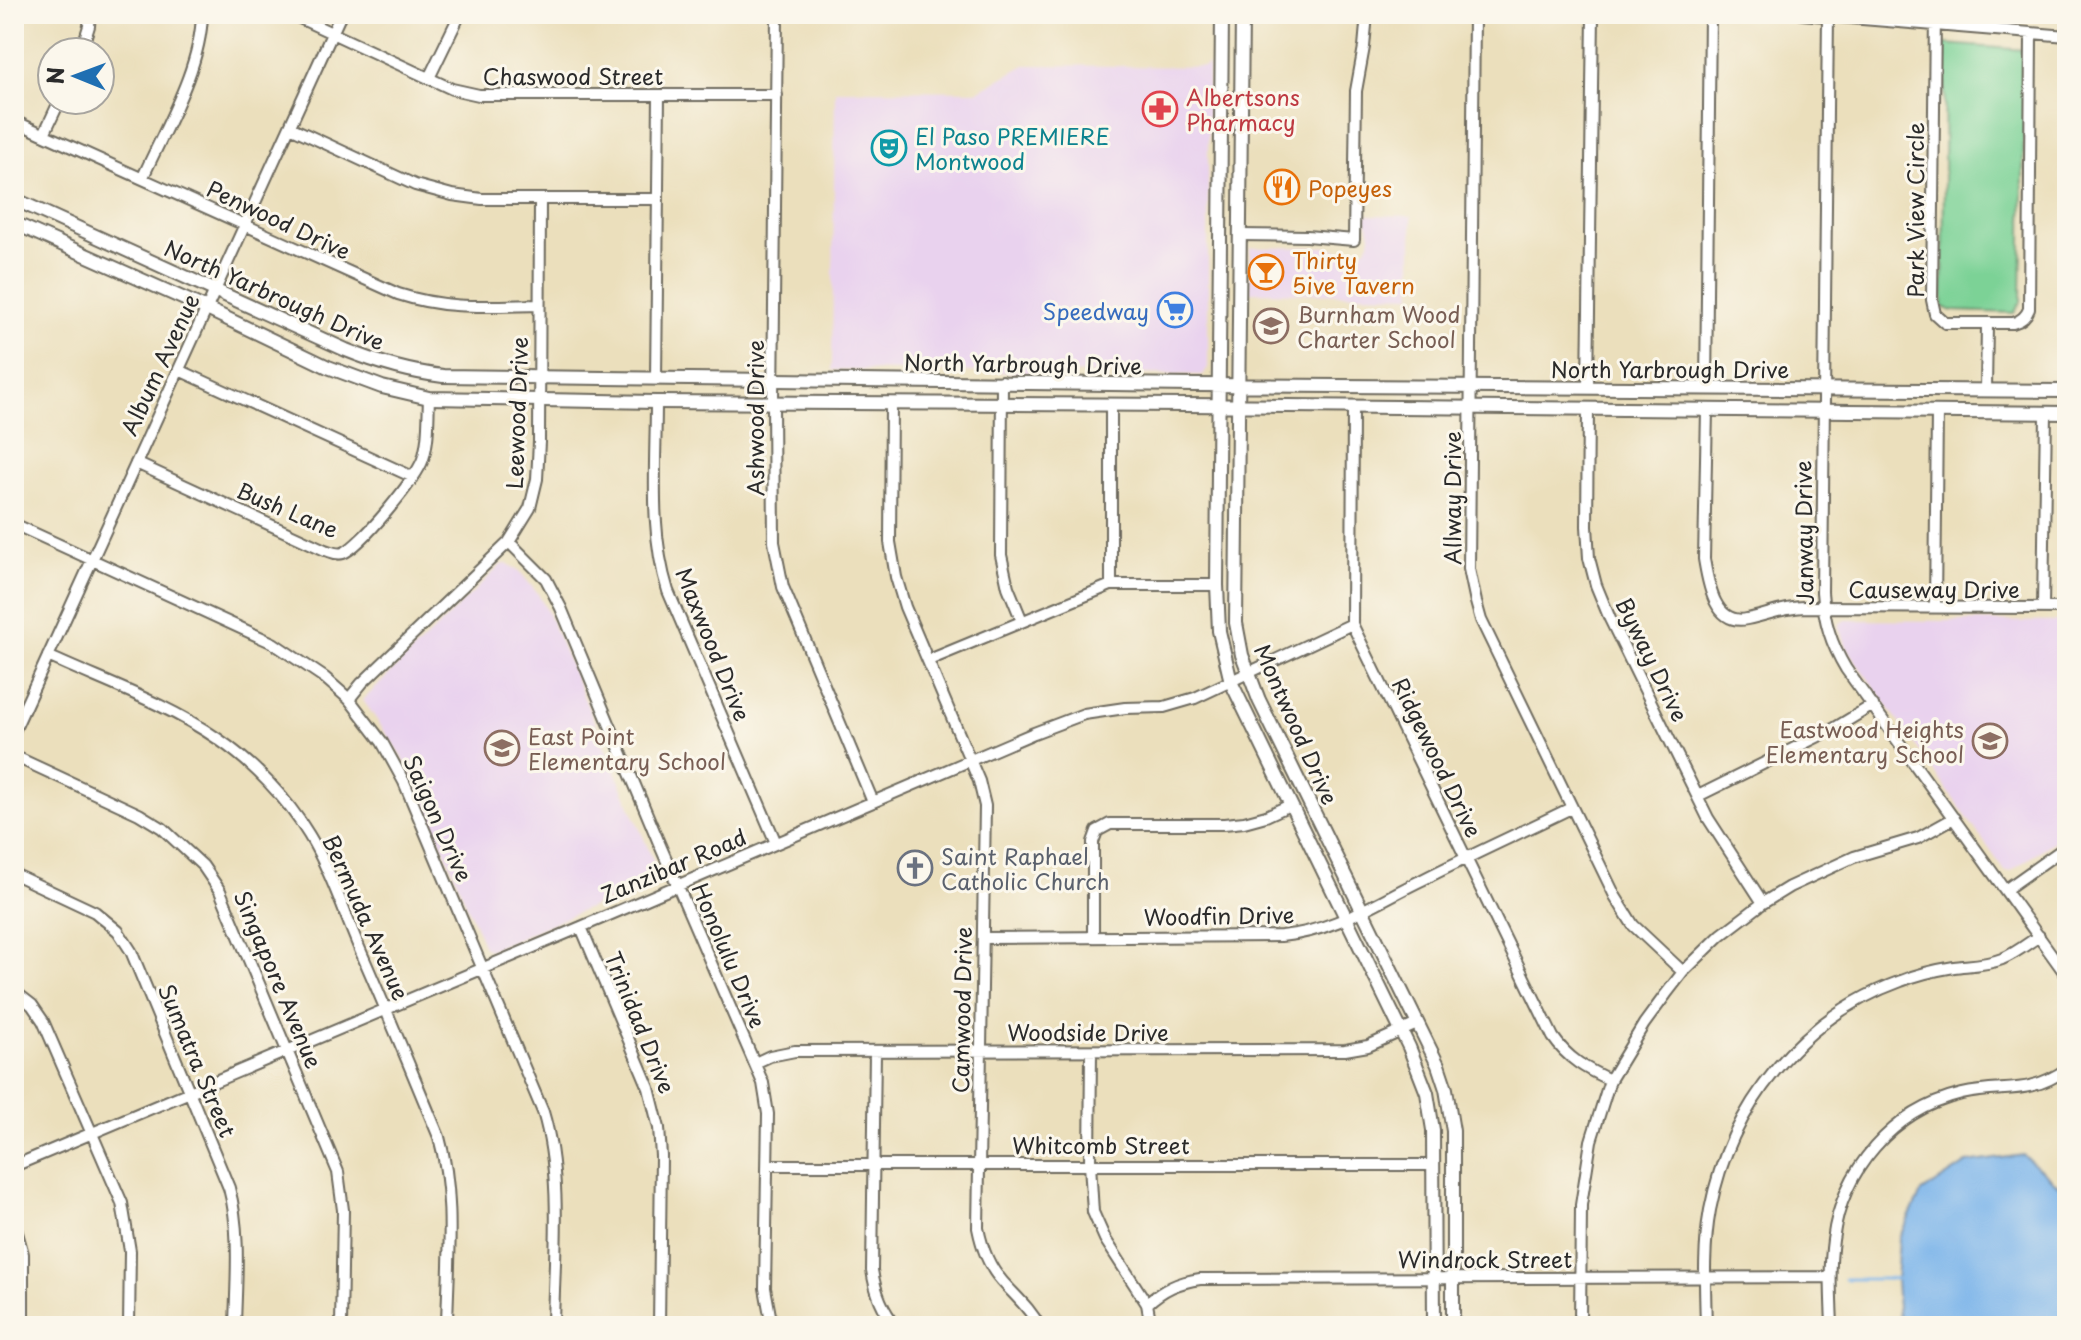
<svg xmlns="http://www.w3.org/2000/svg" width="2081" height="1340" viewBox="0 0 2081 1340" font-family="'Playpen Sans',sans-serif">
<rect width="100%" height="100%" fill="#fbf7ec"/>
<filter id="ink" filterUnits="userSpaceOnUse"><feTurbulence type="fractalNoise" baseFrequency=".0125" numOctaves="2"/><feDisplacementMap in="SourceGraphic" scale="16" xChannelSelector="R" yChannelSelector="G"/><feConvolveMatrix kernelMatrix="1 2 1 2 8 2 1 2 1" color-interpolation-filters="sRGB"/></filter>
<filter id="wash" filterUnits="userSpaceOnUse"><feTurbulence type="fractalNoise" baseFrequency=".006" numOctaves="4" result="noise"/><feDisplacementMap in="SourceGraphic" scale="32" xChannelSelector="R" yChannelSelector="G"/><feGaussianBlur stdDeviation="1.8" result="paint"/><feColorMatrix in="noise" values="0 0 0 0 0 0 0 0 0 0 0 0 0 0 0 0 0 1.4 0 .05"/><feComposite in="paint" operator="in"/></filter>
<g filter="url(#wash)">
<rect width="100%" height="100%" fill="#ebdfbc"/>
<path fill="#e9d2ee" d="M1208 64V368L1203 375 832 370 835 90 978 91 1025 65 1204 67Z
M1364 215 1412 216V295L1250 292V248L1326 247 1350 253 1357 252 1366 248 1370 242 1371 234Z
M507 563 521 573 538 594 547 611 659 874 655 880 489 950 484 947 425 803 403 758 363 700 501 565Z
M1845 620 2067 622V832L2011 871H2005L1847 649 1839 628V624Z"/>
<path fill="#7cd296" stroke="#547e60" stroke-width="2" d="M1945 44 2025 50 2021 302 2014 313 1952 311 1943 307Z"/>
<path fill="#79b3ea" stroke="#526f8a" stroke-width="2" d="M2023 1155 2067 1192V1326H1906L1899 1323 1896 1281 1899 1238 1921 1193 1967 1163Z"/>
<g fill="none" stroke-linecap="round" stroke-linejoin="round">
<path stroke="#79b3ea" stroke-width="3" d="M1845 1279H1897"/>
</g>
</g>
<g filter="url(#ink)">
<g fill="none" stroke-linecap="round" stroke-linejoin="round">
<g stroke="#6e6a5e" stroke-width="14">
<path id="minor" d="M291 14 452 89 479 95H777
M777 14 773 402 774 542 783 587 873 802
M1474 14 1469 569 1476 602 1481 620 1615 896 1633 925 1683 972
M1802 14 2067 36
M1828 14 1822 592C1824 621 1831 644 1846 669L2067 976
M1935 14 1932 300 1935 314 1945 323H2013C2021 321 2026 317 2029 309L2031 34
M81 52 89 26 90 14
M429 78 460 14
M14 121 398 294C447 310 489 306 539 305
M290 127 415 185 452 195 482 199H658
M44 134 60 100
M143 177C165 128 201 68 202 14
M1239 235 1307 236 1354 240 1356 91 1364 47 1367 14
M179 370 413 477
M656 379 659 95
M1002 381 1001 555 1008 587 1022 621
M1588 387 1593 14
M1706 389 1710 14
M1986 390 1987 324
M656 402C656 465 649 531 668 591L776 843
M891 404 890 542 896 577 905 607 979 781 985 806 978 1228C982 1248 988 1266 1002 1281 1015 1296 1030 1308 1039 1326
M1353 407 1352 624 1553 1037C1568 1059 1586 1069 1610 1080
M1588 409 1587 526 1589 558 1596 585 1610 619 1708 818 1763 903
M1707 410 1704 559C1708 582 1714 626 1747 619 1768 615 1780 608 1804 607L2067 608
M136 463 325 550C332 552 337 555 343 553 360 547 417 478 423 459 429 440 428 419 429 398
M14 524 273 643 325 678 349 699 382 742 404 782 543 1112C563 1178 554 1257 553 1326
M509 542 546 579 561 608 659 843 763 1083 768 1114 765 1288 772 1326
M1111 585V405
M1935 607 1937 412
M2043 608 2046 413
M48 656C104 682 166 703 218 739 253 763 286 797 309 835 331 871 344 913 361 952 388 1013 413 1075 439 1137 456 1197 448 1264 447 1326
M929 660 1111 585H1217
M349 699 362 683 509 542 530 508 537 479 539 442 540 199
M14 731 341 14
M14 756 139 814 162 828 203 866 220 891 338 1172 343 1210 341 1326
M1698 796 1835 728 1873 705
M14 874 95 912 118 931 131 951 229 1188C241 1232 236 1281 235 1326
M2005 890 2067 846
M581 927 649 1088 659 1128 661 1156 659 1326
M1093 937V842L1097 831 1110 824H1224L1244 822 1266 816 1290 805
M983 938 1281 936C1333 932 1376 902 1422 880 1471 855 1522 832 1571 808
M14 991 32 1005 43 1021 122 1203 130 1251 129 1326
M1091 1051 1090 1164 1093 1212 1105 1239 1147 1304 1151 1326
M875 1052 872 1270C875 1291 882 1310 896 1326
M755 1063 770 1056 795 1051 1345 1050 1368 1046 1417 1024
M768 1165H1434
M14 1166 581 927 1034 733 1084 714 1125 708 1164 707 1195 698 1352 624
M14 1222 23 1254V1326
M1147 1304C1163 1289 1179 1282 1200 1279L1830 1277
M1580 1326 1581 1205 1591 1141 1610 1080 1644 1024 1666 994 1683 972 1721 935 1763 903 1789 887 1854 857 1918 838 1954 818
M1706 1326C1705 1288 1703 1248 1710 1210 1730 1106 1801 1017 1901 981 1918 974 1936 970 1954 967 1971 965 1987 965 2002 959 2016 953 2027 944 2039 936
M1832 1326C1831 1298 1829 1269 1833 1240 1842 1170 1892 1111 1962 1094 2005 1084 2026 1097 2067 1069"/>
</g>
<g stroke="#6e6a5e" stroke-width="16">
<path id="major" d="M1222 14 1217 585 1219 631 1231 682 1409 1047 1427 1093 1433 1130 1434 1326
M1242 14 1236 623 1242 655 1259 700 1438 1065 1446 1089 1453 1131V1326
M14 199 346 350C378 363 409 372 443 376L1194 385 2067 391
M14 223 207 309 328 367 382 387 429 398 656 402 1186 405 2067 413"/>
</g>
<use href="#minor" stroke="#fff" stroke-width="10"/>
<use href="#major" stroke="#fff" stroke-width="12"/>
</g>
</g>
<defs>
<g id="pharmacy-ring" transform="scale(1.8)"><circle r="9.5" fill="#fbf7ec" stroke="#e0444e" stroke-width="1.5"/><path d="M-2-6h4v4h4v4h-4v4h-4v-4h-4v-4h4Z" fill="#e0444e"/></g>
<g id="theatre-ring" transform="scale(1.8)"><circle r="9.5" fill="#fbf7ec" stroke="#0f9aa8" stroke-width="1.5"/><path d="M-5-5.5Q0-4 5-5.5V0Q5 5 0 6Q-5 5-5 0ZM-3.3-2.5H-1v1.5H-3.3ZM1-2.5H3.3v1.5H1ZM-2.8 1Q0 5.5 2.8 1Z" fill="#0f9aa8"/></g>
<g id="restaurant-ring" transform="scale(1.8)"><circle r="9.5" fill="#fbf7ec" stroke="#e8710a" stroke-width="1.5"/><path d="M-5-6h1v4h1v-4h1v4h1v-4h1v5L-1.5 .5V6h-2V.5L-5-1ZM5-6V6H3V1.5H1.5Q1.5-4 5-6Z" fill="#e8710a"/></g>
<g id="bar-ring" transform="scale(1.8)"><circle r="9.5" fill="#fbf7ec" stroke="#e8710a" stroke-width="1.5"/><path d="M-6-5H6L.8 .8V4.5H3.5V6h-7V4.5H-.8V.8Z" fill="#e8710a"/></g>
<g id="supermarket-ring" transform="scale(1.8)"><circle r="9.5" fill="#fbf7ec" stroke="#3f7fe0" stroke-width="1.5"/><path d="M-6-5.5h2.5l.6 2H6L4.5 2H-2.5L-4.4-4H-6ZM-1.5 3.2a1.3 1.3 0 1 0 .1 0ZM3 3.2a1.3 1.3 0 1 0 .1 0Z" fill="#3f7fe0"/></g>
<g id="school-ring" transform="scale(1.8)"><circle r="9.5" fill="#fbf7ec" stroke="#8d6e63" stroke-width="1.5"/><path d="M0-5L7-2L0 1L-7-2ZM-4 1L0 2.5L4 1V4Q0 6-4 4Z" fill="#8d6e63"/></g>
<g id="church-ring" transform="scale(1.8)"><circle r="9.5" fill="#fbf7ec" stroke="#6b7280" stroke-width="1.5"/><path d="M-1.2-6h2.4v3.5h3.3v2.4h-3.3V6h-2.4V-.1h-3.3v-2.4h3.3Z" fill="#6b7280"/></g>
</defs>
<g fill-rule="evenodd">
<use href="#pharmacy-ring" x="1160" y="109"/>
<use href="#theatre-ring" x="889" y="148"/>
<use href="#restaurant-ring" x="1282" y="187"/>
<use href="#bar-ring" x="1266" y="272"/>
<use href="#supermarket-ring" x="1175" y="310"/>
<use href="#school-ring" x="1271" y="326"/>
<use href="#school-ring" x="1990" y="741"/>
<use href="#school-ring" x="502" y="748"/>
<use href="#church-ring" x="915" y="868"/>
</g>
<g text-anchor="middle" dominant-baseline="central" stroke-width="6" stroke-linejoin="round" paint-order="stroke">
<g font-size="22" fill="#2b2b2b" stroke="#fbf7ec">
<text x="573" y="75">Chaswood Street</text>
<text transform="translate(1914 210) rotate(-90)">Park View Circle</text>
<text transform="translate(279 219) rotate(25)">Penwood Drive</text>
<text transform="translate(275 294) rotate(24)">North Yarbrough Drive</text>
<text transform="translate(1023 363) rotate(1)">North Yarbrough Drive</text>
<text transform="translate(159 364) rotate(-65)">Album Avenue</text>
<text x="1670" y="368">North Yarbrough Drive</text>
<text transform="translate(516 413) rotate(-88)">Leewood Drive</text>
<text transform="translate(754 418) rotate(-90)">Ashwood Drive</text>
<text transform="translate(1451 498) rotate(-90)">Allway Drive</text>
<text transform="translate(288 509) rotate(23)">Bush Lane</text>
<text transform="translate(1803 533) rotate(-91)">Janway Drive</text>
<text x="1934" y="588">Causeway Drive</text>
<text transform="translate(714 644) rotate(68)">Maxwood Drive</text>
<text transform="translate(1653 659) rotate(64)">Byway Drive</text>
<text transform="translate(1297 724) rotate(66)">Montwood Drive</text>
<text transform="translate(1438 757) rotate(64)">Ridgewood Drive</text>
<text transform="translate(439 818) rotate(66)">Saigon Drive</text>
<text transform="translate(673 865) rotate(-23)">Zanzibar Road</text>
<text transform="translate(1219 915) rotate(-1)">Woodfin Drive</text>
<text transform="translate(367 917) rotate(66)">Bermuda Avenue</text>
<text transform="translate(730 955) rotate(67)">Honolulu Drive</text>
<text transform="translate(279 979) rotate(67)">Singapore Avenue</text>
<text transform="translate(961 1010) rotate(-89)">Camwood Drive</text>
<text transform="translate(641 1022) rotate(68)">Trinidad Drive</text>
<text x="1088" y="1031">Woodside Drive</text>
<text transform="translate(198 1060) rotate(67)">Sumatra Street</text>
<text x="1101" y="1144">Whitcomb Street</text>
<text x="1485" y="1258">Windrock Street</text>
</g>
<g font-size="22" fill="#be3a42" stroke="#fbf7ec" text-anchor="start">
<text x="1186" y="96">Albertsons<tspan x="1186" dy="25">Pharmacy</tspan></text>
</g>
<g font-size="22" fill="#0d838f" stroke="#fbf7ec" text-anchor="start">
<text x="915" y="135">El Paso PREMIERE<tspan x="915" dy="25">Montwood</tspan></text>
</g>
<g font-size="22" fill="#c56008" stroke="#fbf7ec" text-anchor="start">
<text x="1308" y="187">Popeyes</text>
<text x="1292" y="259">Thirty<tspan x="1292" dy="25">5ive Tavern</tspan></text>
</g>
<g font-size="22" fill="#366cbe" stroke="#fbf7ec" text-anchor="end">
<text x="1149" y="310">Speedway</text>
</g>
<g font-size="22" fill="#785e54" stroke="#fbf7ec" text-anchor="start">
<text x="1297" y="313">Burnham Wood<tspan x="1297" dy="25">Charter School</tspan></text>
<text x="1964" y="728" text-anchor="end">Eastwood Heights<tspan x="1964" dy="25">Elementary School</tspan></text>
<text x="528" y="735">East Point<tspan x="528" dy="25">Elementary School</tspan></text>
</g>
<g font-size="22" fill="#5b616d" stroke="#fbf7ec" text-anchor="start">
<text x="941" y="855">Saint Raphael<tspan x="941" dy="25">Catholic Church</tspan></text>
</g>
</g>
<rect width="2081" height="1340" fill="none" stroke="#fbf7ec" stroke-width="48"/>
<g transform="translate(76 76) rotate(271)"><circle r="38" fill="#fbf7ec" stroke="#a8a59f" stroke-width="2"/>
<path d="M0-6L14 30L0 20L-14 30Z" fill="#1f6fb2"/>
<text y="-12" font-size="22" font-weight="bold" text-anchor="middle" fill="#2b2b2b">N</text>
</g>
</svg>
